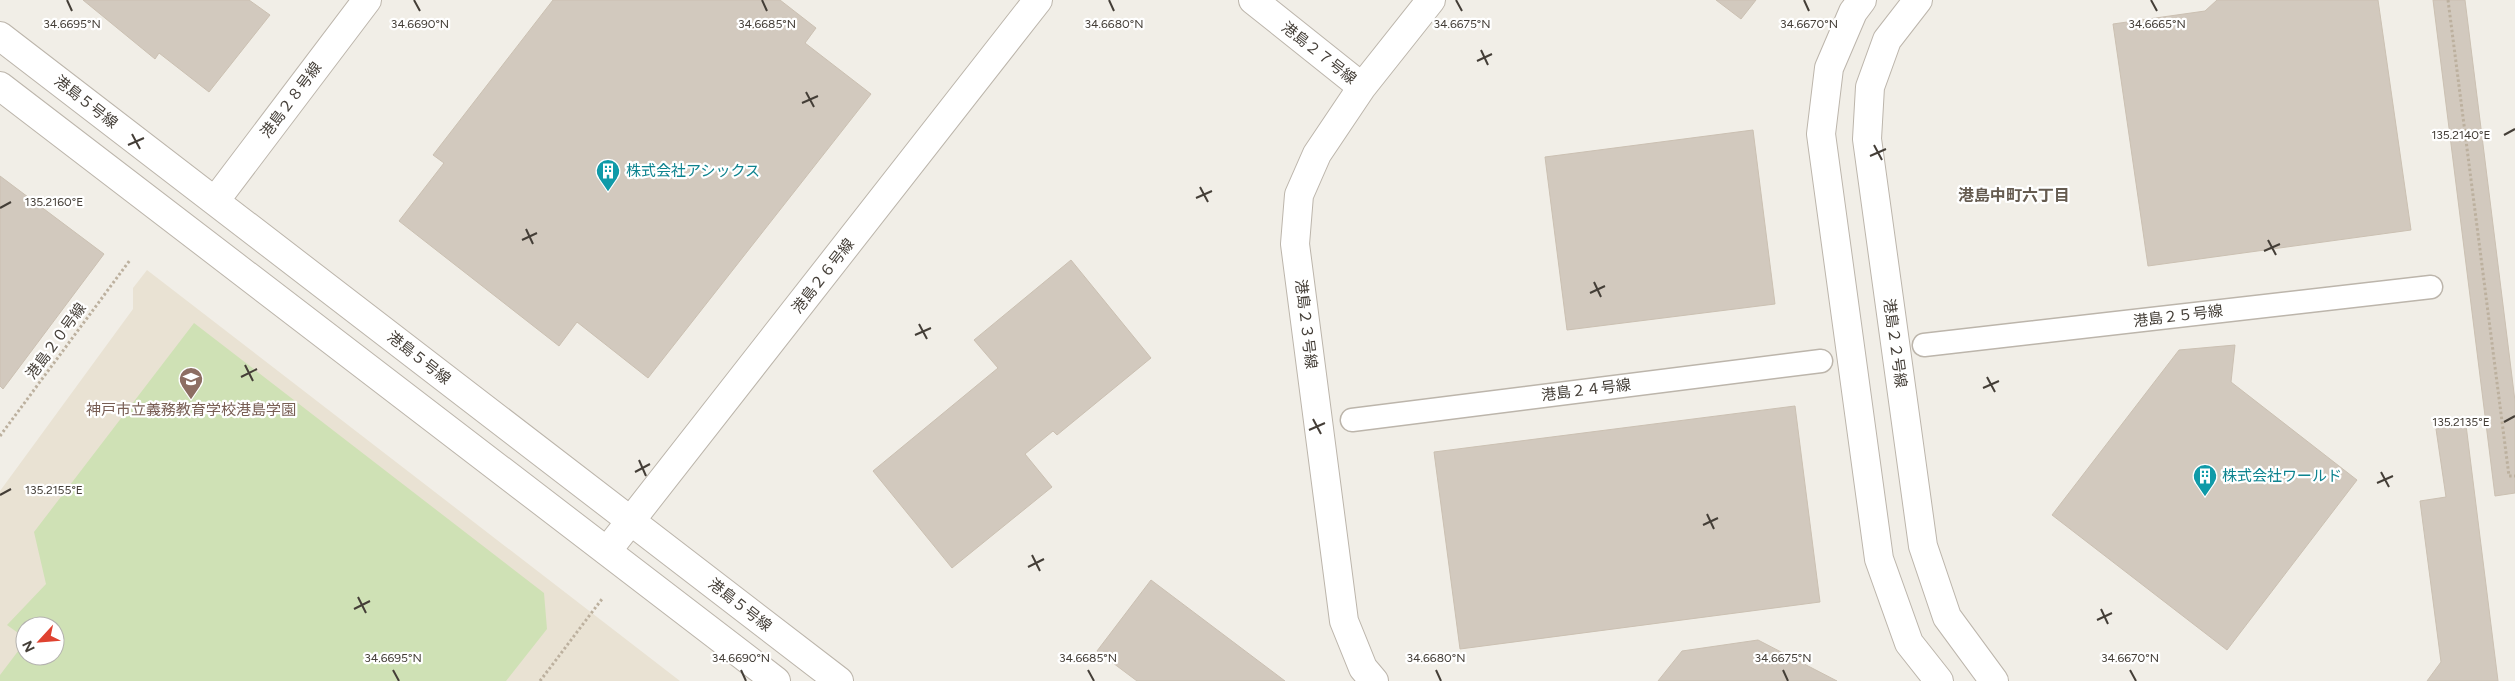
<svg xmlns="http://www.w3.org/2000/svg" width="2515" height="681" viewBox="0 0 2515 681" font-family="Figtree,'Noto Sans JP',sans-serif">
<rect width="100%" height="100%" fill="#f1eee7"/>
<path fill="#e9e2d3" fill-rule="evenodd" d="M147 270 680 681H0V491L133 309V288ZM25 626H55V656H25Z"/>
<path fill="#cfe1b5" d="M194 323 544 593 547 629 506 681H0V675L25 642V656H55V626H25V638L7 625 46 584 34 532Z"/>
<path fill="#d2c9be" stroke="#cbc0b2" d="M83 0H249L270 15 209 92 159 53 155 59Z
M553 0H780L816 28 805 43 871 94 648 378 577 322 559 346 399 221 444 163 433 155Z
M1716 0H1756L1741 19Z
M2217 0H2378L2411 230 2148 266 2113 24 2205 11Z
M2433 0H2465L2515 401V493L2495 496Z
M1753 130 1775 304 1567 330 1545 157Z
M0 176 104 254 3 389 0 386Z
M1071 260 1151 358 1057 435 1053 431 1025 454 1052 487 952 568 873 471 998 368 974 340Z
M2235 345 2231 382 2357 480 2227 650 2052 515 2179 350Z
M1795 406 1820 602 1460 649 1434 452Z
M2466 425 2498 681H2427L2441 662 2420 501 2446 497 2436 429Z
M1151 580 1285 681H1137L1097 651Z
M1758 640 1837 681H1658L1682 651Z"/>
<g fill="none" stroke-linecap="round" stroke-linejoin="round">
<g stroke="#bcb5ab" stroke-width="25">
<path id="pedestrian" d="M1924 345 2431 287
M1352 420 1821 361"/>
</g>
<g stroke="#bcb5ab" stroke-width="30">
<path id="minor" d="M1253 0 1362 87
M0 36 839 681
M0 86 776 681
M215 201 367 0
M1374 681 1363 668 1344 621 1295 244 1299 195 1317 154 1362 87 1431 0"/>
</g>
<g stroke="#bcb5ab" stroke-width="30">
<path id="tertiary" d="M1862 0 1853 12 1829 68 1821 134 1879 559 1909 643 1939 681
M1918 0 1887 40 1870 87 1867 139 1923 546 1947 617 1994 681
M607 551 1038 0"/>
</g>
<path stroke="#bcb09e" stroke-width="3" stroke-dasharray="2.5 2.5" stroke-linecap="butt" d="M2448 0 2509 476H2515
M0 436 130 260
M540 681 602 599"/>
<use href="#pedestrian" stroke="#fff" stroke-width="22"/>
<use href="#minor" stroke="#fff" stroke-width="28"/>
<use href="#tertiary" stroke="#fff" stroke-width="28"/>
</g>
<path fill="none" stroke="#443e37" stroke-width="2" d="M67 0 72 11M414 0 420 11M762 0 767 11M1109 0 1114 11M1456 0 1462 11M1804 0 1809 11M2151 0 2157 11M1481 50 1488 65M1477 61 1492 54M806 92 814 107M802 103 818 96M132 134 140 149M2504 135 2515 129M128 145 144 138M1874 145 1882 160M1870 156 1886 149M1200 187 1208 202M1196 198 1212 191M0 208 11 202M526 229 533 244M522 240 537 233M2268 240 2276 255M2264 251 2280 244M1594 282 1601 297M1590 293 1605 286M919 324 927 339M915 335 931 328M245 365 253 381M241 377 257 369M1987 377 1995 392M1983 388 1999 381M1313 419 1321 434M2504 422 2515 416M1309 430 1325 423M639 460 646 476M635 472 650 464M2381 472 2389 487M2377 483 2393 476M0 495 11 489M1707 514 1714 529M1703 525 1718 518M1032 555 1040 571M1028 567 1044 559M358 597 366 613M354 609 370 601M2101 609 2108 624M2097 620 2112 613M393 670 399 681M741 670 746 681M1088 670 1094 681M1436 670 1441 681M1783 670 1788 681M2130 670 2136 681"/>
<defs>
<g id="building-pin" transform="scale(1.25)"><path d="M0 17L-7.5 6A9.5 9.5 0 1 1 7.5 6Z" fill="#0f9aa8" stroke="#fff"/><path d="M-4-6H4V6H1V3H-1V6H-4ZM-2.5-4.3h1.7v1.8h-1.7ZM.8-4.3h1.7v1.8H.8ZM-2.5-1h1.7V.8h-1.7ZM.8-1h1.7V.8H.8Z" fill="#fff"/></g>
<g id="school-pin" transform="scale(1.25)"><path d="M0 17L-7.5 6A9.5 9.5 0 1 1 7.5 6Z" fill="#8d6e63" stroke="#fff"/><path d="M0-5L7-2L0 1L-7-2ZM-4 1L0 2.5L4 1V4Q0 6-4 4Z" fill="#fff"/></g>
</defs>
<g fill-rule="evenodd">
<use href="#building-pin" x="608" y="171"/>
<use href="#school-pin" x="191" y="379"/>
<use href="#building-pin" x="2205" y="476"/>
</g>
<g text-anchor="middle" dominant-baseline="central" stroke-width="4.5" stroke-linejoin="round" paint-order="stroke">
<g font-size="15" fill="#443e37" stroke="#fff">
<text transform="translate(1319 53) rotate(38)">港島２７号線</text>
<text transform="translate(291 100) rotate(-53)">港島２８号線</text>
<text transform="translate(86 102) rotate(38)">港島５号線</text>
<text transform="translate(823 276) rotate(-52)">港島２６号線</text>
<text transform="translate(2178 316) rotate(-7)">港島２５号線</text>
<text transform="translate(1306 324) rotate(83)">港島２３号線</text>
<text transform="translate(56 341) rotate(-54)">港島２０号線</text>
<text transform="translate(1895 343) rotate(82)">港島２２号線</text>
<text transform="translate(419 358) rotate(38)">港島５号線</text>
<text transform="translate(1586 390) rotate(-7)">港島２４号線</text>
<text transform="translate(740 605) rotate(38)">港島５号線</text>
</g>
<g font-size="15" fill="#0d838f" stroke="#fff" text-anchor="start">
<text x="626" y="171">株式会社アシックス</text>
<text x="2222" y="476">株式会社ワールド</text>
</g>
<g font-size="15" fill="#785e54" stroke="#fff">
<text x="191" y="410">神戸市立義務教育学校港島学園</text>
</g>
<g font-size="16" font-weight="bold" fill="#655b50" stroke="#fff">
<text x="2014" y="195">港島中町六丁目</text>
</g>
</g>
<g font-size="12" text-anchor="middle" fill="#443e37" stroke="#fff" stroke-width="4.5" stroke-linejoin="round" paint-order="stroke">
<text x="72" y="28">34.6695°N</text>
<text x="420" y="28">34.6690°N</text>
<text x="767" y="28">34.6685°N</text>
<text x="1114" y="28">34.6680°N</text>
<text x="1462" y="28">34.6675°N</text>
<text x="1809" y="28">34.6670°N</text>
<text x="2157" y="28">34.6665°N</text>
<text x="2461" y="139">135.2140°E</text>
<text x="54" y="206">135.2160°E</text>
<text x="2461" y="426">135.2135°E</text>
<text x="54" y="494">135.2155°E</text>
<text x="393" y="662">34.6695°N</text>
<text x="741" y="662">34.6690°N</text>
<text x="1088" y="662">34.6685°N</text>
<text x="1436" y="662">34.6680°N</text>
<text x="1783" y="662">34.6675°N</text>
<text x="2130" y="662">34.6670°N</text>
</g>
<g transform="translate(40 641) rotate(244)"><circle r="24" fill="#ffffff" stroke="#b4b2af"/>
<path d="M0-4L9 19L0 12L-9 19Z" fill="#df4230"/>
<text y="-8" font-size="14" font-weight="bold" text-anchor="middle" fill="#443e37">N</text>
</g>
</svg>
